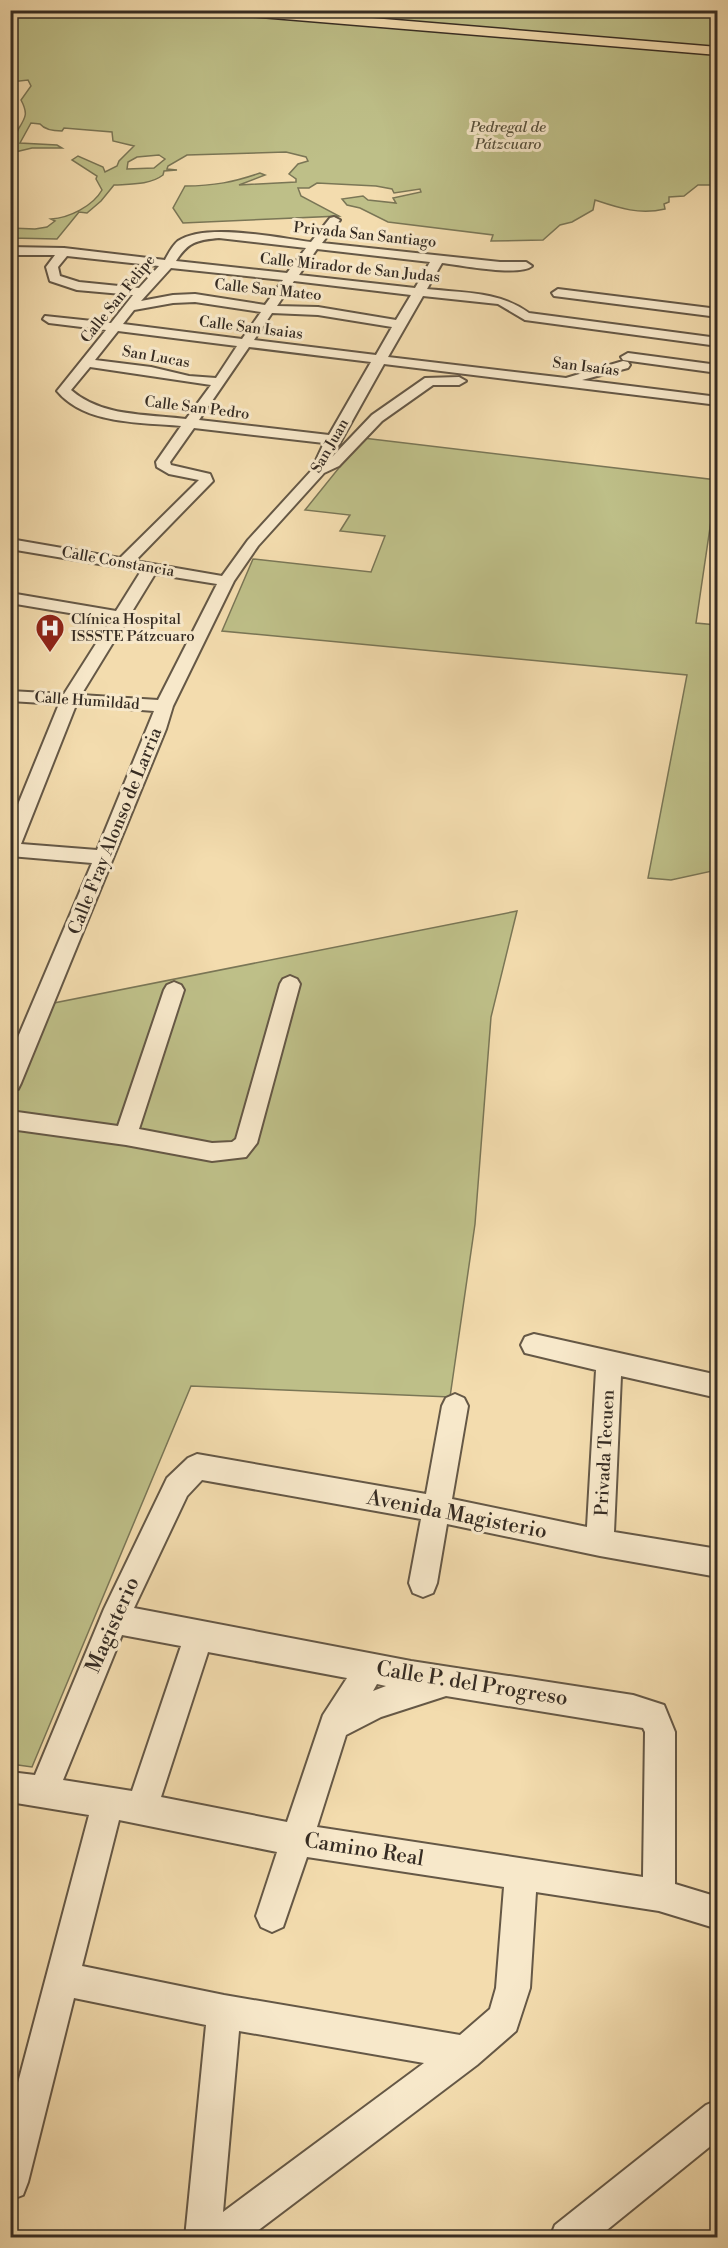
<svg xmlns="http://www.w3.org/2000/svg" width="728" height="2248" viewBox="0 0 728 2248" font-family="'Libre Bodoni',serif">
<rect width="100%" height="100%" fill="#f3dcae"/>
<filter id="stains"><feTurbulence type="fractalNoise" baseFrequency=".00333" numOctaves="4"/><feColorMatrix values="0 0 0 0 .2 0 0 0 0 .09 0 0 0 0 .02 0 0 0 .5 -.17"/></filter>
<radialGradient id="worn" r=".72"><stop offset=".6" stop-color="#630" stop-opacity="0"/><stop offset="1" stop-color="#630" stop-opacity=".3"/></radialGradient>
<path fill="#bebf88" stroke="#7a7656" stroke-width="1.5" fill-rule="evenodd" d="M11 11H717L718 155 715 160 717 161V185H698L684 196 669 197V202L664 204 665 209C639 215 619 208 595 200L593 210 572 222 560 225 543 240 491 241 493 235 388 222 360 208 347 205 342 199 363 196 368 200 396 203 393 198 421 192 420 189 394 193 392 189 376 186 317 183 309 188H298L301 196 339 216 183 223 173 208 185 186C214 186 234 182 260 173L265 175 239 185 296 182V179L289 174 298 164 308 161 306 157 286 152 187 155 168 166 167 169 177 170 164 171 163 175C150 185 131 184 114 185L101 201 87 213 79 212 57 239 11 238V228L35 229 47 227 55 221 51 219C69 218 93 206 102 190L96 179 97 176 72 160 78 156 103 167 105 172 117 166 119 161 134 146 113 141 112 132 64 128 62 131C54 131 45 130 40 124L31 123 20 143 57 145 62 148H32L11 153V141C16 137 16 134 19 128 26 117 28 113 21 100L31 86 28 80 11 82ZM159 155 165 159 154 168 127 169 128 162 137 157Z
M363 438 717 480 696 623 717 625V870L671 880 648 878 687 675 222 631 253 559 371 572 385 536 340 531 350 515 305 510Z
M517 911 491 1017 475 1224 450 1397 191 1386 32 1767 11 1764V1106L54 1003Z"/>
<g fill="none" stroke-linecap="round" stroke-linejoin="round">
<g stroke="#655846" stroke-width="4">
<path id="minor" d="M334 217 340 220 322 243 500 262H526L532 266C519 277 460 265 442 263L427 289C463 293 499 291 529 313L718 338V346L525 320 498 304 423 296 388 357 566 378 623 361 628 362 630 365 628 368 582 380 718 397V405L384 364 332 457 372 415 425 378 459 377 466 381 459 385H433L382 421 339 466 324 473 258 546 234 581 173 706 166 729 21 1083 18 1089 10 1091V1056L92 863 10 856V824L59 704 10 701V691L64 694 111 620 10 603V593L116 611 141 571 10 549V539L120 558 199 480 169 474 157 467 156 462 181 426C141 422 85 425 57 391L106 330 49 323 43 319 45 316 111 323 133 295 77 290 50 281 46 267 55 255H10V247L64 248 165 260C168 254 173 245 178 241 206 222 277 238 311 242L330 218ZM219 238 306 248 287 273 176 261C188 242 197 240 219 238ZM317 249 430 262 415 288 299 275ZM67 256 159 266 139 288 79 282 60 276 58 267ZM171 268 283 280 265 305 195 294 173 295 141 301ZM294 281 411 295 396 320 318 307 277 306ZM195 302 261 312 242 339 123 324 134 310 173 303ZM272 313 318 315 392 327 376 355 254 340ZM118 331 237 346 216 378 189 376 151 367 95 360ZM249 347 371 362 329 435 199 420ZM90 367 211 385 186 419C147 414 102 417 71 390ZM194 428 324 443 311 471 248 540 222 576 135 561 213 481 210 474 171 465 170 462ZM155 574 217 584 158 700 81 695ZM76 705 154 711 97 850 21 844Z
M558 289 718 309V317L554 296 552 293Z
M628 353 718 365V373L623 360 621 357Z
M290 976 297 979 300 984 257 1143 246 1157 212 1161 126 1145 10 1129V1111L118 1126 164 990 167 985 174 982 181 985 184 990 139 1129 212 1143 232 1142 236 1139 280 984 283 979Z
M534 1334 718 1375V1398L621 1376 614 1532 718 1549V1577L600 1556 447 1524 437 1583 433 1593 423 1597 413 1593 409 1583 421 1519 202 1480 187 1496 134 1608 411 1661 633 1695 664 1705 675 1732V1884L718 1897V1929L659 1911 536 1892 530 1988 516 2031 477 2065 248 2238H185L206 2025 74 1998 28 2182 23 2195 10 2200V2113L89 1815 10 1802V1772L35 1775 104 1609 167 1478 188 1458 197 1454 426 1494 442 1406 446 1398 455 1394 464 1398 468 1406 452 1499 587 1527 596 1370 525 1353 521 1345 525 1337ZM122 1635 181 1646 132 1791 63 1780ZM208 1652 347 1678 323 1715 287 1822 161 1797ZM377 1684 386 1686 373 1691ZM446 1696 643 1728 645 1732 643 1877 317 1827 346 1735 381 1717ZM119 1820 277 1852 256 1916 261 1927 272 1932 283 1927 307 1857 504 1887 496 1988 490 2009 460 2035 224 1995 82 1966ZM239 2031 424 2063 223 2212Z
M718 2100V2140L597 2238H550L555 2225 706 2105Z"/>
</g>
<g stroke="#362c23" stroke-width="3">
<path id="motorway" d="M217 10H276L718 47V55L223 14Z"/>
</g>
<use href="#minor" fill="#f7e8ca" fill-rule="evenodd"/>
<use href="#motorway" fill="#f3dcae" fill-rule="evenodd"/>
</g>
<defs>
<g id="hospital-pin" transform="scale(1.5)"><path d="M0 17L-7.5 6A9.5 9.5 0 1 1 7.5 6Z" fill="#8f2418" stroke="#f7e8ca"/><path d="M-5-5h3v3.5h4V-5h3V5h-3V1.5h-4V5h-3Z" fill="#fff"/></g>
</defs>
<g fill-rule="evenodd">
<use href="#hospital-pin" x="50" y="628"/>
</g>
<g text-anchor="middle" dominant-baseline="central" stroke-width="6" stroke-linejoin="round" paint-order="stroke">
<g font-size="15" font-style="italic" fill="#58513c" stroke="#f7e8ca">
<text x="508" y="127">Pedregal de<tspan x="508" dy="17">Pátzcuaro</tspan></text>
</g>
<g font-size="15" fill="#362c23" stroke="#f7e8ca">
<text transform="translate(365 235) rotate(6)">Privada San Santiago</text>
<text transform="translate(350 268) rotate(6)">Calle Mirador de San Judas</text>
<text transform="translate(268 290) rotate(6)">Calle San Mateo</text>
<text transform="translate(118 299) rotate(-51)">Calle San Felipe</text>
<text transform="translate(251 328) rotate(7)">Calle San Isaias</text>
<text transform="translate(156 357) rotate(10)">San Lucas</text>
<text transform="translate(586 367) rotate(7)">San Isaías</text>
<text transform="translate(197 408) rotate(7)">Calle San Pedro</text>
<text transform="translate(330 446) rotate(-60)">San Juan</text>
<text transform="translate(118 562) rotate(10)">Calle Constancia</text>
<text transform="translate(87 701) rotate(4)">Calle Humildad</text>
</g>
<g font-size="15" fill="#362c23" stroke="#f7e8ca" text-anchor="start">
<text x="71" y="619">Clínica Hospital<tspan x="71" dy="17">ISSSTE Pátzcuaro</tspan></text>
</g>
<g font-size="18" fill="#362c23" stroke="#f7e8ca">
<text transform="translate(115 831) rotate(-68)">Calle Fray Alonso de Larria</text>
<text transform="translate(605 1453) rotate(-87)">Privada Tecuen</text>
</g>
<g font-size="21" fill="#362c23" stroke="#f7e8ca">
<text transform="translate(457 1515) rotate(11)">Avenida Magisterio</text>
<text transform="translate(113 1625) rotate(-66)">Magisterio</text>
<text transform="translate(472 1684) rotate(9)">Calle P. del Progreso</text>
<text transform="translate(364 1850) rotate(9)">Camino Real</text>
</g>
</g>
<rect width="728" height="2248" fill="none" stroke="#f3dcae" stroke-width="36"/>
<rect x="12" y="12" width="704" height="2224" fill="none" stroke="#362c23" stroke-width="3"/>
<rect x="18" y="18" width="692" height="2212" fill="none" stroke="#362c23" stroke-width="1.5"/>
<rect width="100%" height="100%" filter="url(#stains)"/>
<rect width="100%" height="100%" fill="url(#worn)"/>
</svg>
